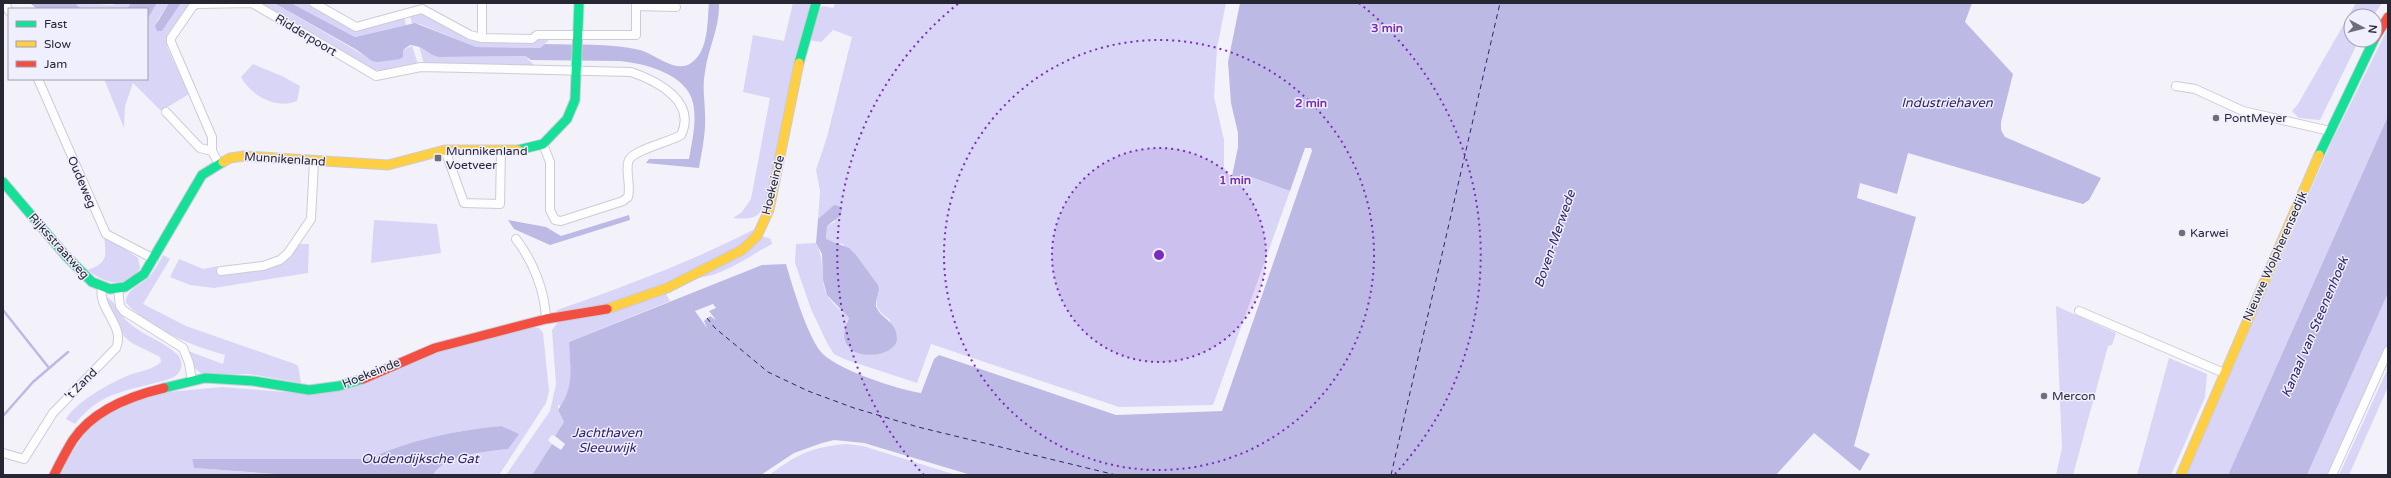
<svg xmlns="http://www.w3.org/2000/svg" width="2391" height="478" viewBox="0 0 2391 478" font-family="'Varela Round',sans-serif">
<rect width="100%" height="100%" fill="#f3f2fa"/>
<path fill="#d8d5f6" d="M75 3 113 5 116 3H131L127 9H81Z
M157 3H169L157 21 162 31 181 3H190L167 35V47L189 94 161 111 133 83 125 106 124 128 104 79H147V20Z
M257 3H274L367 57H403V50L412 46 418 64 380 71 374 70Z
M291 3H306L350 28 404 17 406 25 355 37Z
M793 3H811L768 200C759 218 753 220 733 218L742 212 751 199 770 98 743 92 753 35 784 41Z
M835 3H1226L1217 48 1214 97 1224 140V167L1232 181 1251 177 1290 191 1213 405 1119 407 931 344 917 383 844 359 834 354 827 343 811 309 795 263 796 244 816 243C826 262 819 278 827 295 831 303 842 311 849 318L846 322 879 354 893 347 890 320C880 312 872 306 879 293L843 244 826 240 827 226 835 222 834 205 818 219 820 191 816 170 827 137 852 37 833 30 821 42 808 40 818 9 823 6 833 8Z
M2356 3H2382L2373 16H2351V40H2359L2320 120 2299 118 2292 111 2298 104Z
M421 13 470 40H549L540 48 475 47 420 24H412L410 15Z
M2388 28V116L2228 475H2186L2331 143Z
M419 46 439 57 525 56 536 67 424 64Z
M253 64 284 77 300 86 297 101C277 110 250 95 241 77Z
M374 220 437 224 441 253 371 263Z
M757 228 754 235 724 258 605 308 557 312V310C626 286 693 261 757 228Z
M104 235 138 258 140 268C127 290 104 284 88 270 109 262 106 256 104 235Z
M762 236 771 239 772 244C747 257 724 276 696 278Z
M297 244H309L308 273 214 288 190 285 170 277 179 259 203 269 218 266 219 274 270 268Z
M163 255 170 259 143 304 186 326 295 364 298 366 301 383 249 374H202L193 367 188 351 223 364 225 355C190 345 152 330 126 303 126 289 140 286 149 277 154 271 159 263 163 255Z
M665 292 670 301 569 342C570 364 575 387 561 406L558 405V410L564 422 555 436 552 435 548 440 552 444 532 475H506L550 411 556 384 552 330 558 322Z
M2388 293V351L2332 475H2307Z
M103 295C116 300 119 314 128 322 143 336 164 341 178 355 184 364 182 373 172 378 134 391 103 388 75 424L66 419C76 402 108 384 127 376 138 371 151 371 161 362L160 357C151 352 141 348 132 343 116 332 111 312 103 295Z
M2056 306 2116 333 2112 345 2108 346 2073 475H2056L2062 448Z
M532 327 539 328 543 333 549 391 546 403 499 475H433C447 454 484 452 508 449L501 426C456 430 409 440 368 459H192L194 468 287 475H60L65 463 89 427 117 406 157 393 222 387 310 394 443 350Z
M2169 358 2207 374 2205 397 2171 475H2137Z
M2388 368V387L2349 475H2339Z
M847 444 863 446 956 475H769C798 454 811 447 847 444Z"/>
<path fill="#bdb9e5" d="M30 3H75L81 9H37Z
M131 3H157L147 20V9H127Z
M169 3H181L162 31H157L155 26Z
M274 3H291L355 37 415 23 476 47 540 48 545 44C576 45 610 43 640 50 655 54 676 74 691 63 709 51 707 22 709 3H719C720 28 708 48 705 72 702 89 705 100 705 115 706 133 702 150 699 168L646 163 649 159H689C692 141 697 122 693 103 687 74 644 63 619 61L531 60 525 56 439 57C426 54 427 47 410 45L403 50V57L400 59 378 62 372 61 357 50Z
M1240 3H1972L1965 22 2013 74 2001 122V130L2005 137 2101 178 2089 200 2083 204 1908 153 1897 194 1860 183 1857 198 1916 217 1854 446 1870 454 1860 471 1814 433 1776 475H971L864 443 834 440 822 443 794 453 761 475H532L552 444 561 450 565 444 555 436 564 422 558 410C575 386 570 371 569 342L762 265 786 264C792 285 807 335 821 352 835 369 899 390 921 393L934 359 939 355 1116 415 1222 411 1312 151 1311 148H1305L1290 191 1251 177 1231 181 1238 147V133L1231 103 1228 62Z
M2388 116V293L2307 475H2228Z
M834 205 839 206 842 210 840 216 827 226 826 239 849 248 856 255 878 285C881 293 875 298 876 306 880 319 897 320 897 339 895 362 826 364 849 318L827 295 823 280 822 254 816 243 818 219Z
M629 215 630 220 550 245 514 229 508 220 546 227 561 236Z
M501 426 519 434 508 449C484 452 446 454 433 475H288L194 468 192 459H368C409 440 456 430 501 426Z"/>
<path fill="#f3f2fa" d="M713 304 716 308 709 311 716 320 710 316 704 321 707 328 695 311Z"/>
<g fill="none" stroke-linecap="round" stroke-linejoin="round">
<path stroke="#bdb9e5" stroke-width="2.5" d="M3 310 49 368
M3 416 33 382 68 352"/>
<path stroke="#322369" stroke-width="1" stroke-dasharray="5 4" stroke-linecap="butt" d="M707 318 715 328 768 372 808 391 854 408 918 427 1116 475
M1391 475 1500 3"/>
<g stroke="#ccccd6" stroke-width="10">
<path id="street" d="M5 3 9 11
M314 3 356 27 422 9 470 35 482 38 532 39 537 35H636V6L676 7
M482 38V3
M38 79 106 234 154 259
M2176 86 2195 89 2243 111 2330 131
M166 112 200 148 212 151
M445 150 464 203 500 204 501 151
M219 164 212 151V137L171 42V38L193 6 197 4 252 3 376 76 421 67 631 72C658 81 697 102 681 135 668 143 629 150 628 163 626 175 631 186 628 197L623 201 561 221 555 220 550 210V162L543 144
M516 239C533 261 545 291 546 319
M221 271 263 266 280 260 288 253 311 219 314 162
M118 289 120 306 124 311 183 348 189 363 192 381
M2079 311 2224 373
M3 453 24 459 53 413 116 348C126 326 97 309 102 287
M2332 475 2388 351"/>
</g>
<g stroke="#ccccd6" stroke-width="11">
<path id="fast" d="M799 63 816 3
M518 150 543 144 567 119 575 100 579 3
M2319 155 2374 40
M3 182 66 256 92 282 110 289 125 287 144 274 202 175 223 162
M164 388 205 378 253 381 309 390 339 386 363 379"/>
</g>
<g stroke="#ccccd6" stroke-width="11">
<path id="slow" d="M223 162 230 158 244 156 388 165 445 150H518
M607 309 667 288 742 250 757 236 769 210 799 63
M2181 475 2319 155"/>
</g>
<g stroke="#ccccd6" stroke-width="11">
<path id="jam" d="M2375 38 2388 17
M363 379 435 348 546 319 607 309
M54 475C60 463 66 451 73 440 93 410 130 396 164 388"/>
</g>
<use href="#street" stroke="#fdfdfe" stroke-width="8"/>
<use href="#fast" stroke="#16e098" stroke-width="9"/>
<use href="#slow" stroke="#ffcf43" stroke-width="9"/>
<use href="#jam" stroke="#f24e42" stroke-width="9"/>
</g>
<circle cx="1159" cy="255" r="107" fill="#7b2cbf" fill-opacity=".12"/>
<g fill="none" stroke="#7b2cbf" stroke-width="2" stroke-dasharray="2 4">
<circle cx="1159" cy="255" r="107"/>
<circle cx="1159" cy="255" r="215"/>
<path d="M924 475A322 322 0 0 1 959 3M1359 3A322 322 0 0 1 1394 475"/>
</g>
<g fill="#6e6d79" stroke="#f0effe" stroke-width="1.5">
<circle cx="2216" cy="118" r="4"/>
<rect x="434" y="154" width="8" height="8" rx="2"/>
<circle cx="2182" cy="233" r="4"/>
<circle cx="2044" cy="396" r="4"/>
</g>
<g text-anchor="middle" dominant-baseline="central" stroke-width="3" stroke-linejoin="round" paint-order="stroke">
<g font-size="12" fill="#272633" stroke="#f0effe">
<text transform="translate(306 35) rotate(31)">Ridderpoort</text>
<text transform="translate(285 159) rotate(4)">Munnikenland</text>
<text transform="translate(82 182) rotate(67)">Oudeweg</text>
<text transform="translate(773 185) rotate(-76)">Hoekeinde</text>
<text transform="translate(59 246) rotate(48)">Rijksstraatweg</text>
<text transform="translate(2275 256) rotate(-66)">Nieuwe Wolpherensedijk</text>
<text transform="translate(371 373) rotate(-22)">Hoekeinde</text>
<text transform="translate(81 384) rotate(-45)">'t Zand</text>
</g>
<g font-size="12" fill="#272633" stroke="#f0effe" text-anchor="start">
<text x="2224" y="118">PontMeyer</text>
<text x="446" y="151">Munnikenland<tspan x="446" dy="14">Voetveer</tspan></text>
<text x="2190" y="233">Karwei</text>
<text x="2052" y="396">Mercon</text>
</g>
<g font-size="13" font-style="italic" fill="#322369" stroke="#f0effe">
<text x="1947" y="103">Industriehaven</text>
<text transform="translate(1555 239) rotate(-71)">Boven-Merwede</text>
<text transform="translate(2315 327) rotate(-67)">Kanaal van Steenenhoek</text>
<text x="607" y="433">Jachthaven<tspan x="607" dy="15">Sleeuwijk</tspan></text>
<text x="420" y="459">Oudendijksche Gat</text>
</g>
</g>
<circle cx="1159" cy="255" r="6" fill="#7b2cbf" stroke="#f0effe" stroke-width="2"/>
<g font-size="12" text-anchor="middle" font-weight="bold" fill="#7b2cbf" stroke="#f0effe" stroke-width="3" stroke-linejoin="round" paint-order="stroke">
<text x="1387" y="32">3 min</text>
<text x="1311" y="107">2 min</text>
<text x="1235" y="184">1 min</text>
</g>
<rect width="2391" height="478" fill="none" stroke="#272633" stroke-width="8"/>
<rect x="8" y="8" width="140" height="72" fill="#f0effe" stroke="#a09fad"/>
<rect x="16" y="21" width="20" height="6" fill="#16e098" stroke="#a09fad"/>
<text x="44" y="28" font-size="12" fill="#272633">Fast</text>
<rect x="16" y="41" width="20" height="6" fill="#ffcf43" stroke="#a09fad"/>
<text x="44" y="48" font-size="12" fill="#272633">Slow</text>
<rect x="16" y="61" width="20" height="6" fill="#f24e42" stroke="#a09fad"/>
<text x="44" y="68" font-size="12" fill="#272633">Jam</text>
<g transform="translate(2363 28) rotate(97)"><circle r="19" fill="#f0effe" stroke="#a09fad"/>
<path d="M0-3L7 15L0 10L-7 15Z" fill="#6e6d79"/>
<text y="-6" font-size="11" font-weight="bold" text-anchor="middle" fill="#272633">N</text>
</g>
</svg>
